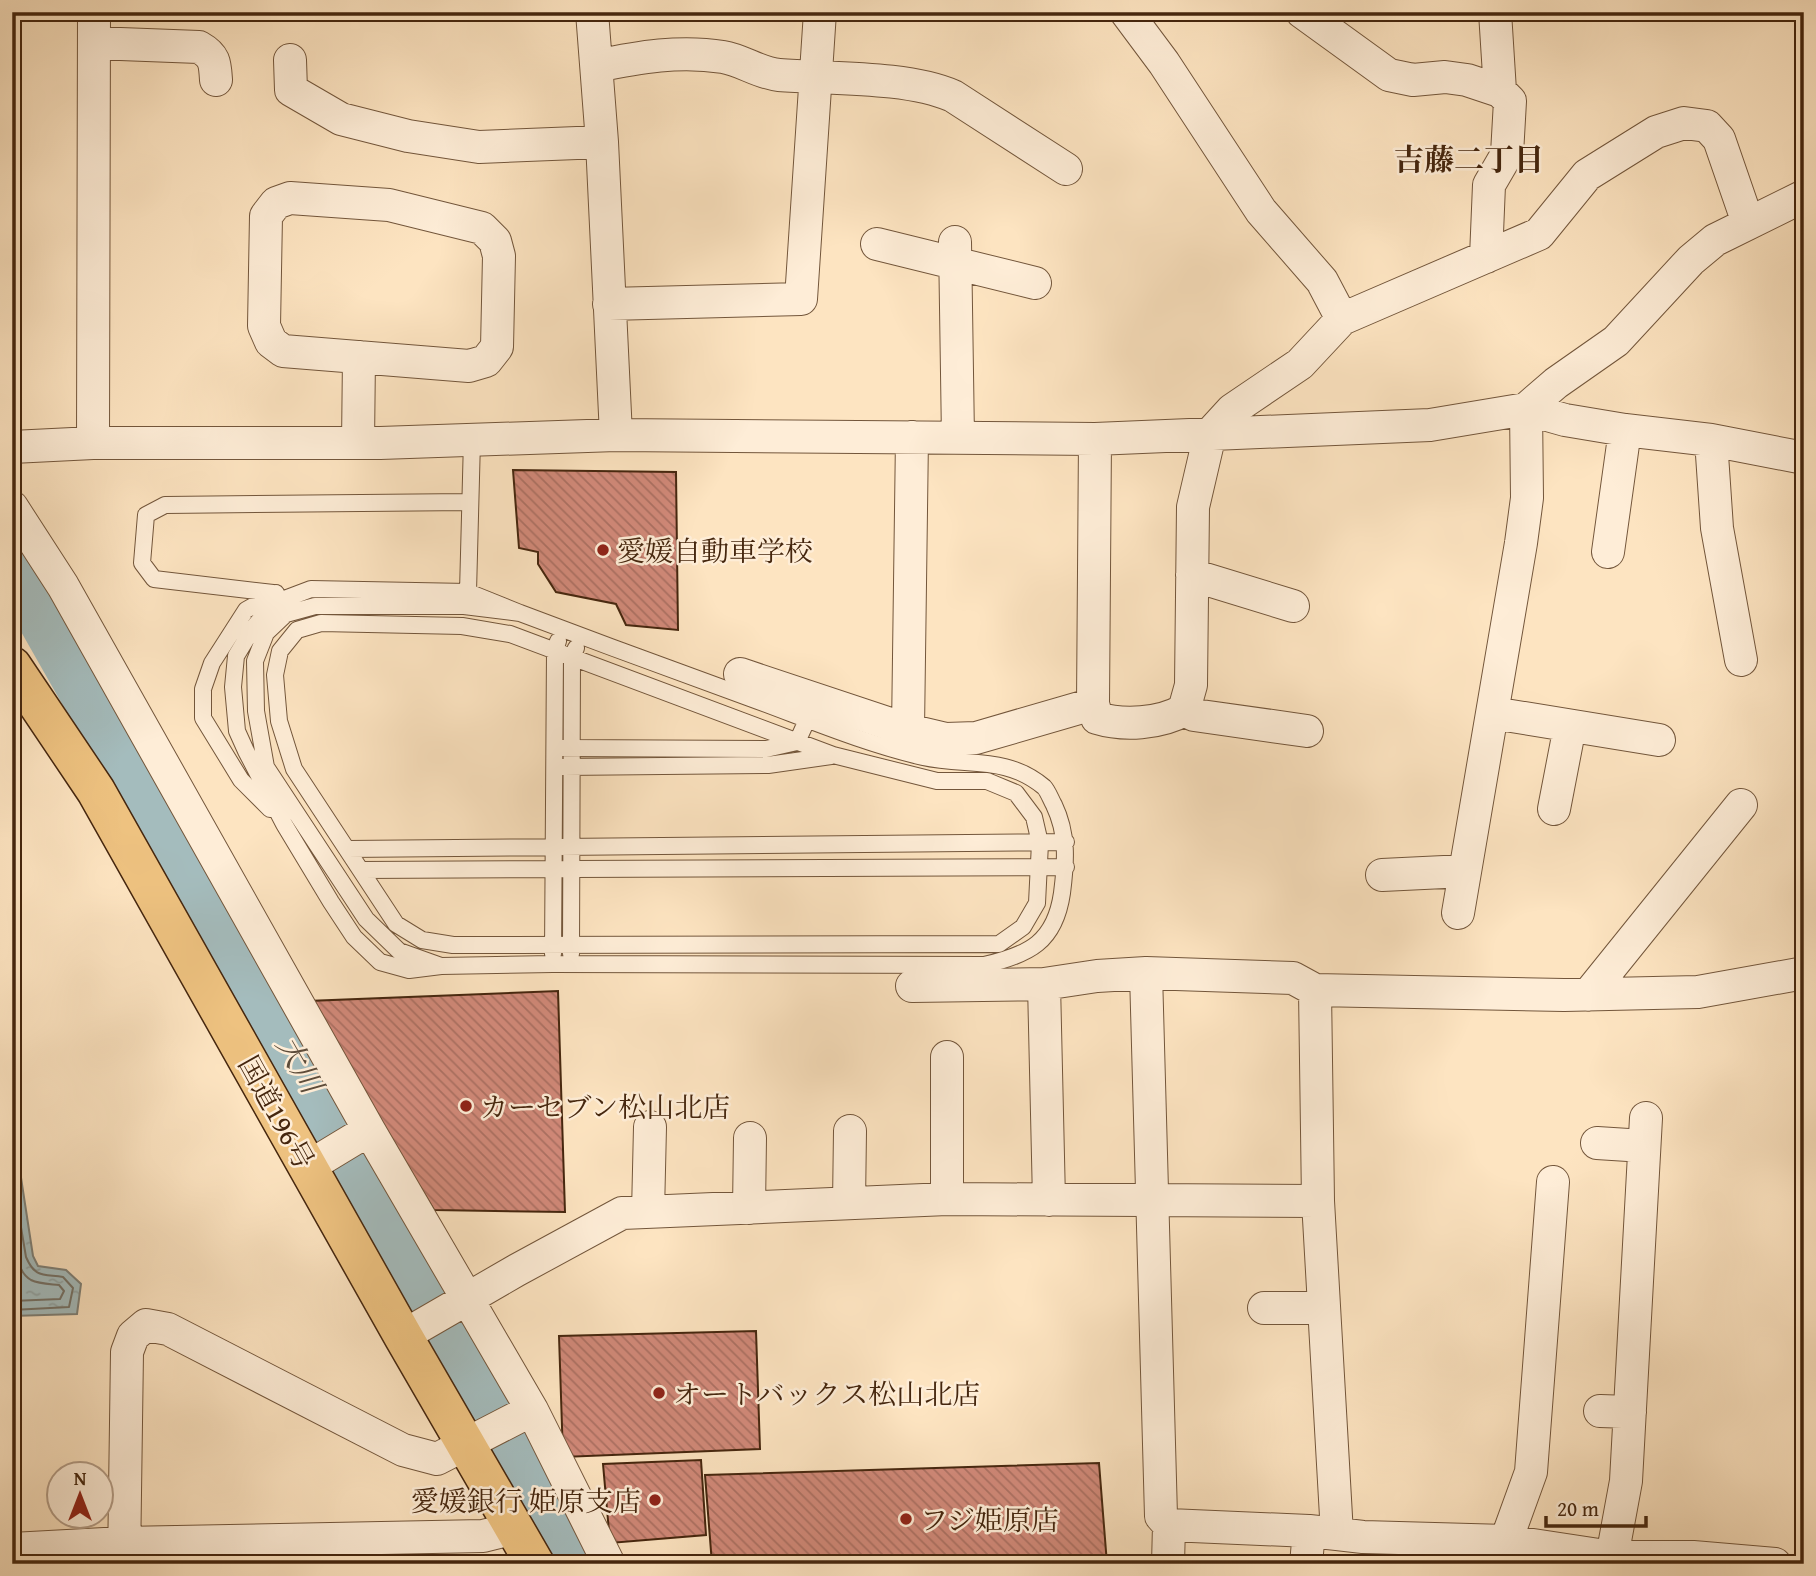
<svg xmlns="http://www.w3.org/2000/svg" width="1816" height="1576" viewBox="0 0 1816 1576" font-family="'Gentium Book Plus','Noto Serif JP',serif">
<defs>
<pattern id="water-ripples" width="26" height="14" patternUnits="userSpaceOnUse" patternTransform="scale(1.75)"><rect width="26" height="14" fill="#a4bcbd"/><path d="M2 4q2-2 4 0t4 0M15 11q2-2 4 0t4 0" fill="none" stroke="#8fa1a1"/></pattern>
<pattern id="building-back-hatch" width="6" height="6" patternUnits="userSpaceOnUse" patternTransform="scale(1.75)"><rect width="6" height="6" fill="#d18979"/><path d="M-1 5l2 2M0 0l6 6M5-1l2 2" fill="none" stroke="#ab7062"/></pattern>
</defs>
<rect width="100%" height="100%" fill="#fde4c1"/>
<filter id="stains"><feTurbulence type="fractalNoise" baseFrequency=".00286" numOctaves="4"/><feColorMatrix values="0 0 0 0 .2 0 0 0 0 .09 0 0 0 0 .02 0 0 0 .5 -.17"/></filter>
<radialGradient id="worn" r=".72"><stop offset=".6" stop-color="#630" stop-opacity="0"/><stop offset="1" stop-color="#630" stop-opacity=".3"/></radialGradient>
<path fill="url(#water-ripples)" stroke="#7e8077" stroke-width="2" d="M12 800 20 813 16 870 21 910 12 978Z
M12 1119 33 1256 38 1266 66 1270 81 1284 77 1314 12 1316Z"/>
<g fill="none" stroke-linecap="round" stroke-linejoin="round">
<path stroke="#747166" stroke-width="2" d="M12 1174 26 1257C35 1278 43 1274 63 1277L73 1288 69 1307 12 1310
M12 1228C15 1244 15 1271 31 1280 39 1284 50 1284 59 1285L64 1291 60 1299 12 1301"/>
<path stroke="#a4bcbd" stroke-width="60" d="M12 568 37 599 584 1564"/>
</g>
<path fill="url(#building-back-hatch)" stroke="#45260e" stroke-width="2" d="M513 470 676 472 678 630 626 625 616 604 556 592 538 564V552L519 548Z
M558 991 565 1212 434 1210 308 1001Z
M756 1331 760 1449 563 1457 559 1336Z
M701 1460 706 1535 610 1543 603 1464Z
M1099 1463 1107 1564H712L705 1475Z"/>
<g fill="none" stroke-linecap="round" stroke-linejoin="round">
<g stroke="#73563b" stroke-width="18">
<path id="lane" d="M468 592 472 440
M273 593 154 579 142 563 146 515 165 505 469 502
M321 623 462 626 510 634 833 755 937 781H987L1016 793 1034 817 1040 843 1037 903 1023 927 999 944 453 945 422 940 396 924 294 769 279 721 275 675 280 651 297 630Z
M563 748 766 749 797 742 807 720
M563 767 768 765 831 756
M270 809 241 780 203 718V689L212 663 246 610 276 593
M347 849 1066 842
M361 870 1066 867
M553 954 555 651 558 641
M571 954 572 657 576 648
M441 966 399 951 366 919 266 767 256 711 255 661 266 633 286 614 315 606H464L520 613C599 643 679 672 758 701 812 721 867 744 923 757 967 767 1006 755 1044 787 1048 791 1051 800 1054 805 1068 834 1066 862 1062 893 1055 942 1029 955 984 965L553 964 441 966 409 970 380 962 354 937 331 902 284 824 246 751 237 731 233 687 236 656 253 628 274 603 311 589 468 592 520 613"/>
</g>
<g stroke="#73563b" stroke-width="34">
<path id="street" d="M592 12 602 142 616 435
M1126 12 1164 63 1261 211 1322 281 1342 319
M1302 12 1389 75 1413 80 1445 77 1467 80 1500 91 1510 101 1507 154 1489 185 1486 257
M1495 12 1500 91
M94 43 199 47C215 56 215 63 216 80
M290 60 291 90 341 119 408 136 479 147 602 142
M597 66C639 57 680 50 723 57 742 60 759 73 779 75 830 79 908 76 953 96L1066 169
M290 198 389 205 482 228 495 241 499 256 497 347 486 361 469 366 283 351 271 342 264 326 266 216 276 203Z
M955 242 958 438
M877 244 1035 283
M609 304 801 299 820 12
M1711 440 1717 528 1741 660
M93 443 94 12
M358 443 359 357
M12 447 93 443H380L616 435 1095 439 1430 425 1526 409 1565 420 1625 430 1711 440 1804 458
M12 507 63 586 369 1130 532 1410 609 1564
M1608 552 1625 430
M1192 575 1293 606
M740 674 908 730 946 739 976 738 1093 704 1095 439
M1093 704 1097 718C1123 726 1160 724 1184 710L1191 685 1193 507 1210 434 1232 410 1300 364 1342 319 1539 234 1587 175 1656 132 1684 123 1707 126 1719 139 1748 223
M1184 710 1194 715 1307 731
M1493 713 1659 740
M908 730 912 437
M1554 809 1570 726
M1382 875 1465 871
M1458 913 1521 543 1527 498 1526 409 1556 383 1616 341 1691 260 1715 240 1804 196
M1146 973 1161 1516 1169 1525 1309 1531 1337 1534
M912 986 1044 984
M1588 995 1741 805
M947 1057V1199
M1597 1143 1644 1146
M308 1167 369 1130
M1049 1200 1044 984 1097 976 1146 973 1293 978 1315 990
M849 1203 850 1131
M749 1208 750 1138
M648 1212 650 1127
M1264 1308H1324
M403 1336 517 1270 622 1213 947 1199 1318 1201
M1600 1411 1630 1412
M1506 1541 1531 1472 1553 1182
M12 1549 123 1543 483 1536 515 1528
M1612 1557 1626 1481 1646 1118
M124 1564 127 1352 133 1336 146 1325 168 1329 403 1450 437 1459 532 1410
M1168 1564 1169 1525
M1306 1564 1309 1531
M1775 1564 1693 1557H1612L1506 1541 1363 1537 1337 1534 1318 1201 1315 990 1564 995 1698 992 1804 973"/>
</g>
<g stroke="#45260e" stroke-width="41">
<path id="highway" d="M12 666 96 791 403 1336 535 1564"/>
</g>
<use href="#lane" stroke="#feedd7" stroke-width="16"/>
<use href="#street" stroke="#feedd7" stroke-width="32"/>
<use href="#highway" stroke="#eec280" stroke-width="38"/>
</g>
<g fill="#8f2418" stroke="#feedd7" stroke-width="2.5">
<circle cx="603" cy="550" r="7"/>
<circle cx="466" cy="1106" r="7"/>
<circle cx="659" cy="1393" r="7"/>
<circle cx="655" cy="1500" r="7"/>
<circle cx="906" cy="1519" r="7"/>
</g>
<g text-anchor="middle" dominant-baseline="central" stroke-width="5" stroke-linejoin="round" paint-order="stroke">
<g font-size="28" fill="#45260e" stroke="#feedd7" text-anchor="start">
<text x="617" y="550">愛媛自動車学校</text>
<text x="480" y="1106">カーセブン松山北店</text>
<text x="673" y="1393">オートバックス松山北店</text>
<text x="641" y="1500" text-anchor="end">愛媛銀行 姫原支店</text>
<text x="920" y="1519">フジ姫原店</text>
</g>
<g font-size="28" fill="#45260e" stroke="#feedd7">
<text transform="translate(277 1112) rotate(61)">国道196号</text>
</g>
<g font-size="30" font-weight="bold" fill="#45260e" stroke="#feedd7">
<text x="1469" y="159">吉藤二丁目</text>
</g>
<g font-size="30" font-style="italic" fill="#5d4c3a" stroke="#feedd7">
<text transform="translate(300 1064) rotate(60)">大川</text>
</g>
</g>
<rect width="1816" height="1576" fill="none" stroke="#fde4c1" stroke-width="42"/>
<rect x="14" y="14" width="1788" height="1548" fill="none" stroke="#45260e" stroke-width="3.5"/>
<rect x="21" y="21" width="1774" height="1534" fill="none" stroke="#45260e" stroke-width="2"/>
<g transform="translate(80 1495)"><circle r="33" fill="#feedd7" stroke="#b49d87" stroke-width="2"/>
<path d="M0-5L12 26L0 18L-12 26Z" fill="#8f2418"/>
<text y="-10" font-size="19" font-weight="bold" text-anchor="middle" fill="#45260e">N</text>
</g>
<path d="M1546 1516v10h100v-10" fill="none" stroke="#45260e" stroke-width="3.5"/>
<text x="1557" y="1516" font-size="21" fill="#45260e" stroke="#feedd7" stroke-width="5" paint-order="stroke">20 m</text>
<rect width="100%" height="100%" filter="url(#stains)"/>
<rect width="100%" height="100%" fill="url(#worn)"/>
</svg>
